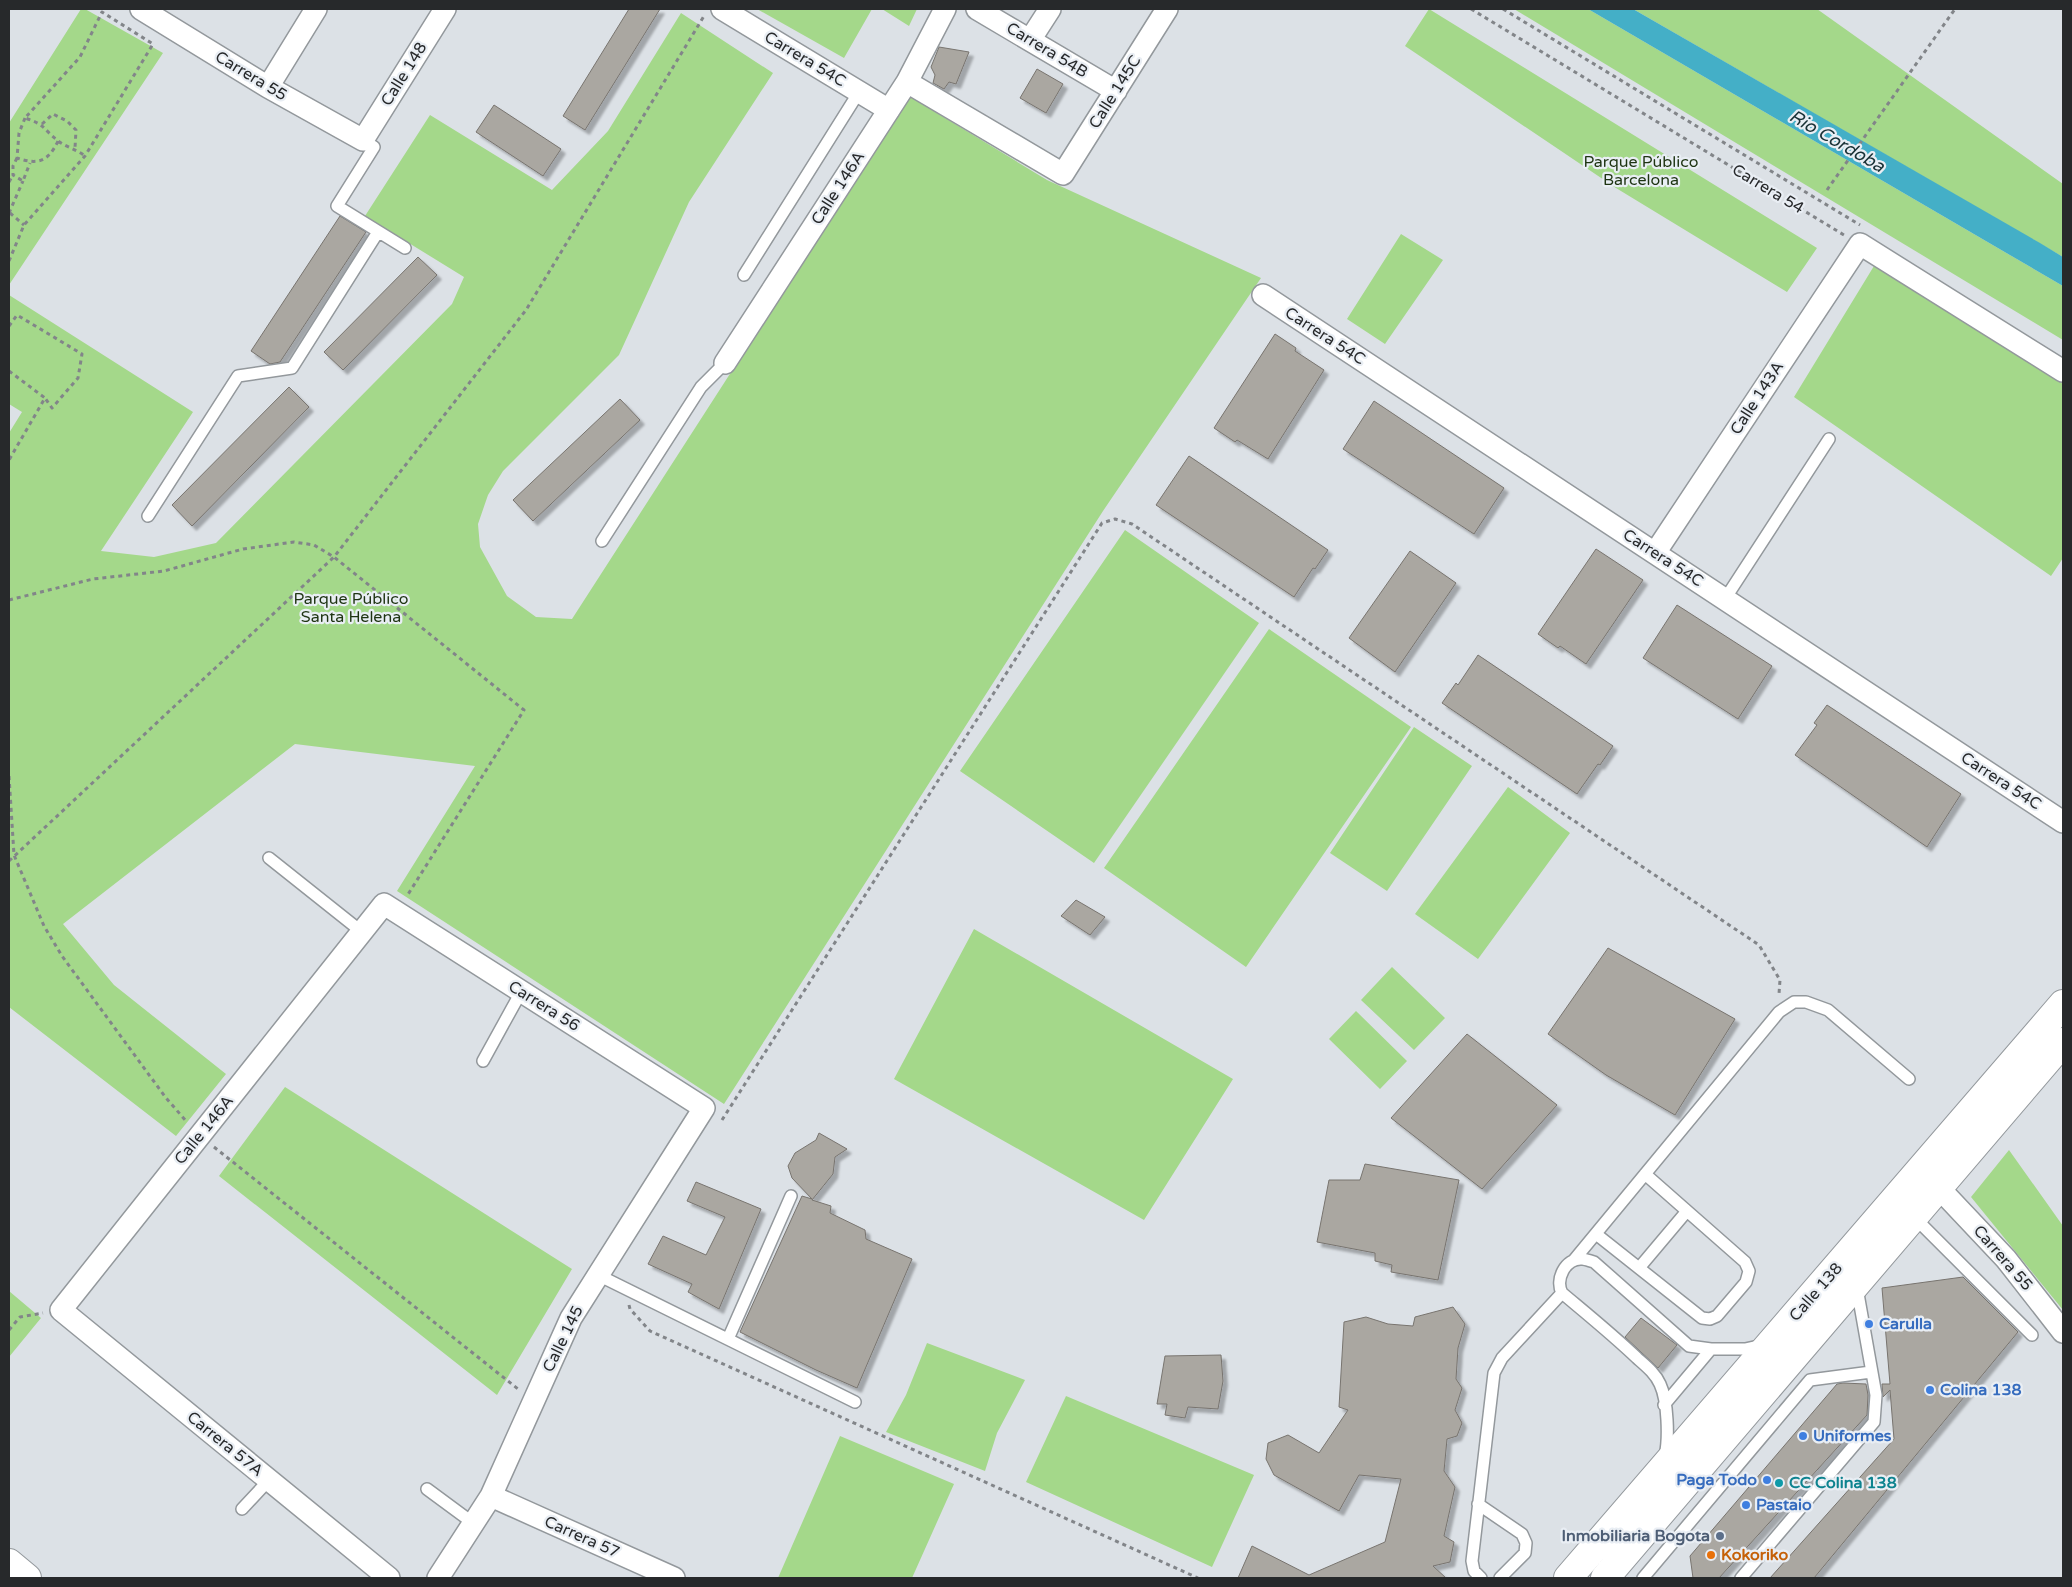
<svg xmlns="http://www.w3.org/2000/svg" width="2072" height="1587" viewBox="0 0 2072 1587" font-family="'Varela Round',sans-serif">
<defs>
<filter id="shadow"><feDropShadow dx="4.5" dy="4.5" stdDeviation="1" flood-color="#0004"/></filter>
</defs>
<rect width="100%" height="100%" fill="#dce1e6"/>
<path fill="#a4d88a" d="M81 9H85L163 53 9 285V123Z
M757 9H872L844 58Z
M882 9H917L909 26Z
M1429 9 1817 248 1787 292 1616 188 1405 46Z
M1514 9H1588L2063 286V340Z
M1633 9H1817L2063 184V257Z
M681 13 773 73 689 202 619 355 503 471 488 495 478 524 480 547 507 596 536 617 572 619 909 96 1047 180 1261 278 1103 511 724 1104 397 891 475 766 295 744 63 924 114 985 226 1074 176 1136 9 1007V433L22 412 9 404V295L193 412 101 551 154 557 216 543 452 304 464 277 365 216 430 115 552 190 608 131Z
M1401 234 1443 260 1385 344 1347 319Z
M1874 266 2063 384V558L2051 576 1794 397Z
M1125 530 1259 623 1094 863 960 771Z
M1269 629 1411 727 1246 967 1104 868Z
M1414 727 1472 766 1387 891 1330 853Z
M1508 787 1570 833 1478 959 1415 914Z
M974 929 1233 1079 1144 1220 894 1079Z
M1392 967 1445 1018 1414 1050 1361 1000Z
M1356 1011 1407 1061 1380 1089 1329 1039Z
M285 1087 572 1269 497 1395 219 1176Z
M2009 1150 2063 1226V1310L1971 1197Z
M9 1291 41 1318 9 1357Z
M927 1343 1025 1380 997 1433 985 1471 886 1432 906 1395Z
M1066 1396 1254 1475 1212 1567 1026 1482Z
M840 1436 954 1484 912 1578H778Z"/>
<path fill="#44afc7" d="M1588 9H1633L2040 243 2063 257V286Z"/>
<path fill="#aaa7a1" stroke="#78746f" filter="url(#shadow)" d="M629 9H660L585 130 563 116Z
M939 47 969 52 956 84 949 82 944 89 933 83 935 75 931 67Z
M1037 69 1063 84 1046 113 1020 98Z
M494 105 561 149 543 176 476 132Z
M340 216 366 232 280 362 270 364 251 351Z
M418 257 437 275 343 370 324 352Z
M1275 334 1296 348 1295 351 1324 370 1268 459 1237 440 1235 442 1214 428Z
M289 387 309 407 192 526 172 505Z
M620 399 640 420 533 521 513 500Z
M1374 401 1504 488 1474 534 1343 449Z
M1189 456 1328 550 1315 569 1313 568 1294 597 1156 505Z
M1596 549 1643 580 1586 664 1560 646 1558 648 1538 634Z
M1410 551 1456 583 1395 672 1349 638Z
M1677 605 1772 666 1738 719 1643 658Z
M1478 655 1613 746 1600 765 1598 764 1577 794 1442 703 1456 683 1458 685Z
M1827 705 1961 794 1927 847 1795 755 1817 725 1814 723Z
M1076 900 1105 917 1090 935 1061 916Z
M1608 948 1735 1019 1675 1115 1606 1075 1548 1034Z
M1467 1034 1557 1105 1482 1189 1391 1118Z
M819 1133 847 1149 835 1157 833 1174 812 1200 831 1206 830 1213 865 1230 866 1239 912 1259 857 1388 816 1370 740 1332 802 1196 812 1199 792 1178 788 1166 795 1153 816 1140Z
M1365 1164 1459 1180 1438 1280 1391 1272 1392 1265 1375 1261V1253L1317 1242 1329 1180H1360Z
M696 1182 761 1209 719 1309 688 1292 692 1284 648 1264 663 1236 706 1255 725 1217 687 1201Z
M1963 1277 2018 1332 1814 1578H1770L1894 1439 1890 1390 1883 1397 1882 1384H1890L1882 1288Z
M1453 1307 1465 1324 1458 1348 1456 1379 1462 1388 1455 1410 1462 1423 1457 1436 1447 1439 1444 1471 1455 1487 1444 1536 1454 1542 1450 1562 1433 1566 1446 1578H1238L1252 1546 1309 1575 1385 1542 1401 1479 1359 1475 1339 1511 1274 1475 1266 1459 1268 1443 1288 1435 1319 1453 1348 1410 1339 1407 1344 1322 1366 1317 1388 1324 1413 1326 1415 1317Z
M1641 1318 1677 1345 1658 1368 1625 1337Z
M1221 1355 1223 1381 1218 1409 1188 1407 1185 1418 1165 1415 1167 1404H1157L1165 1356Z
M1843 1383 1866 1384 1868 1395 1867 1415 1719 1578H1693L1690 1556 1837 1384Z"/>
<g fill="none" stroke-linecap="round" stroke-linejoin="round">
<g stroke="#93989c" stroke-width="14">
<path id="lane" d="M363 140 374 147 337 206 405 248
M744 275 859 92
M148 516 238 376 292 368 378 232
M602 541 701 387 725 363
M1725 599 1829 439
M269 858 362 932
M483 1061 521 992
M1913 1216 2032 1335
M1596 1234 1702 1318 1710 1319 1717 1316 1746 1282 1749 1271 1745 1262 1645 1174
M1574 1260 1779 1012 1794 1002H1806L1828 1010 1909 1079
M1639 1268 1687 1211
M598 1275 855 1402
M728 1339 791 1196
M1664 1405 1711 1349
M1665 1456C1669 1439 1668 1401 1660 1384 1655 1373 1646 1366 1637 1358 1613 1335 1587 1314 1562 1293 1555 1280 1565 1258 1582 1259 1585 1259 1590 1261 1594 1262L1689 1346 1711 1349H1745L1763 1345
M427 1489 473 1523
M1478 1504 1522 1534 1526 1543 1525 1553 1500 1578
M242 1509 269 1480
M1481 1578 1474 1571 1472 1561 1494 1373 1502 1358 1562 1293
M1643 1578 1810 1380 1871 1372
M1741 1578 1874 1422 1876 1395 1857 1288"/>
</g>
<g stroke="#93989c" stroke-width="24">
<path id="street" d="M141 9 268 87 363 140 445 9
M722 9 889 110
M977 9 1116 91
M1030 40 1050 9
M907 82 1063 174 1167 9
M268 87 316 9
M1263 295 2063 822
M725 363 907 82 945 9
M1655 553 1860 244 2063 371
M1939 1188 2006 1259 2063 1332
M491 1496 674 1578
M389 1578 61 1310 384 904 704 1108 571 1318 491 1496 438 1578"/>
</g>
<g stroke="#93989c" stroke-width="30">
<path id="secondary" d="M9 1563 27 1578
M1568 1578 2063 1004
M1605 1578 2063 1042"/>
</g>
<path stroke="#828589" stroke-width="3" stroke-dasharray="4 4" stroke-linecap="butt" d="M1471 9 1844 235
M1503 9 1860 225
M25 118 19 133 17 158C38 165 48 162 58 141
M42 124 53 114 67 121 76 130 75 148
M17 158 13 166V175L23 181 30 163
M9 182 13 175
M1827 190 1955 9
M9 213 23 181
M10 213 24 225
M9 261 24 225 85 156 153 44 102 12 80 57 25 118C46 125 42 128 57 140 63 146 76 149 85 156
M9 326 17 315 82 354 78 378 52 408 45 398
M9 371 45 398 9 460
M9 600 93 579 164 571 243 549 294 542 314 545 334 557 524 710 407 896
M9 776 14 855 44 926 62 956 166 1098 187 1122
M9 861 334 557 526 310 704 16
M722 1120 1102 523 1115 519 1132 524 1759 945 1780 980 1779 994
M214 1147 518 1389
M629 1305 630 1309 650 1331 1198 1578
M9 1330 20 1317 43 1313"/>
<use href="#lane" stroke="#fff" stroke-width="11"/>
<use href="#street" stroke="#fff" stroke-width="21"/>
<use href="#secondary" stroke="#fff" stroke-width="28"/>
</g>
<g fill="#3f7fe0" stroke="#e9eef4" stroke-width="2">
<circle cx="1869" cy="1324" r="5"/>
<circle cx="1930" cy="1390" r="5"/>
<circle cx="1803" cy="1436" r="5"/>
<circle cx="1767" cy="1480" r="5"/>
<circle cx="1746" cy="1505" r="5"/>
</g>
<circle fill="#0f9aa8" stroke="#e9eef4" stroke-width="2" cx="1779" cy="1483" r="5"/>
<circle fill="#5c6f8a" stroke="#e9eef4" stroke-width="2" cx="1720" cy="1536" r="5"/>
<circle fill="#e8710a" stroke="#e9eef4" stroke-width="2" cx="1711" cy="1555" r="5"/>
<g text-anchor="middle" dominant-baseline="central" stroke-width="4.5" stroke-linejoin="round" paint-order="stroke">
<g font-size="16" fill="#27292b" stroke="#e9eef4">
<text transform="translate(1047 50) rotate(31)">Carrera 54B</text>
<text transform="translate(805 59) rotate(31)">Carrera 54C</text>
<text transform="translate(404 74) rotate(-58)">Calle 148</text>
<text transform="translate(251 76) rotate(31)">Carrera 55</text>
<text transform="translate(1115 92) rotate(-58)">Calle 145C</text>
<text transform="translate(838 188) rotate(-57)">Calle 146A</text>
<text transform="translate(1768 189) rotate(31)">Carrera 54</text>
<text transform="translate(1325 336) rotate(33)">Carrera 54C</text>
<text transform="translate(1757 398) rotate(-57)">Calle 143A</text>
<text transform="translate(1663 558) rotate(33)">Carrera 54C</text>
<text transform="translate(2001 781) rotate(33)">Carrera 54C</text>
<text transform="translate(544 1006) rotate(32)">Carrera 56</text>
<text transform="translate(204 1130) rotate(-51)">Calle 146A</text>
<text transform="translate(2003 1258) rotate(49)">Carrera 55</text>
<text transform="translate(1816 1292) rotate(-49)">Calle 138</text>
<text transform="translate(563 1339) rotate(-64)">Calle 145</text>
<text transform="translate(225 1444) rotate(39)">Carrera 57A</text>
<text transform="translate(582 1537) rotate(24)">Carrera 57</text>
</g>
<g font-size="16" fill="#1e3412" stroke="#e9eef4">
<text x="1641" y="162">Parque Público<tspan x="1641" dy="18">Barcelona</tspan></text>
<text x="351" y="599">Parque Público<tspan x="351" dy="18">Santa Helena</tspan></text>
</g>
<g font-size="16" font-weight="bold" fill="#366cbe" stroke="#e9eef4" text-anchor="start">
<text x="1879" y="1324">Carulla</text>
<text x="1940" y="1390">Colina 138</text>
<text x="1813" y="1436">Uniformes</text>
<text x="1757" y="1480" text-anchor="end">Paga Todo</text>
<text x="1756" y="1505">Pastaio</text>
</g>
<g font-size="16" font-weight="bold" fill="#0d838f" stroke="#e9eef4" text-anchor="start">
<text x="1789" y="1483">CC Colina 138</text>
</g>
<g font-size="16" font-weight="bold" fill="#4e5e75" stroke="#e9eef4" text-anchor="end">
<text x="1710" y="1536">Inmobiliaria Bogota</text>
</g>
<g font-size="16" font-weight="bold" fill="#c56008" stroke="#e9eef4" text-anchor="start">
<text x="1721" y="1555">Kokoriko</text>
</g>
<g font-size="18" font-style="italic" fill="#193136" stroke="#e9eef4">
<text transform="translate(1837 141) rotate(30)">Rio Cordoba</text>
</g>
</g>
<rect width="2072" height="1587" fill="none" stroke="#27292b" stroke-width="20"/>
</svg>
